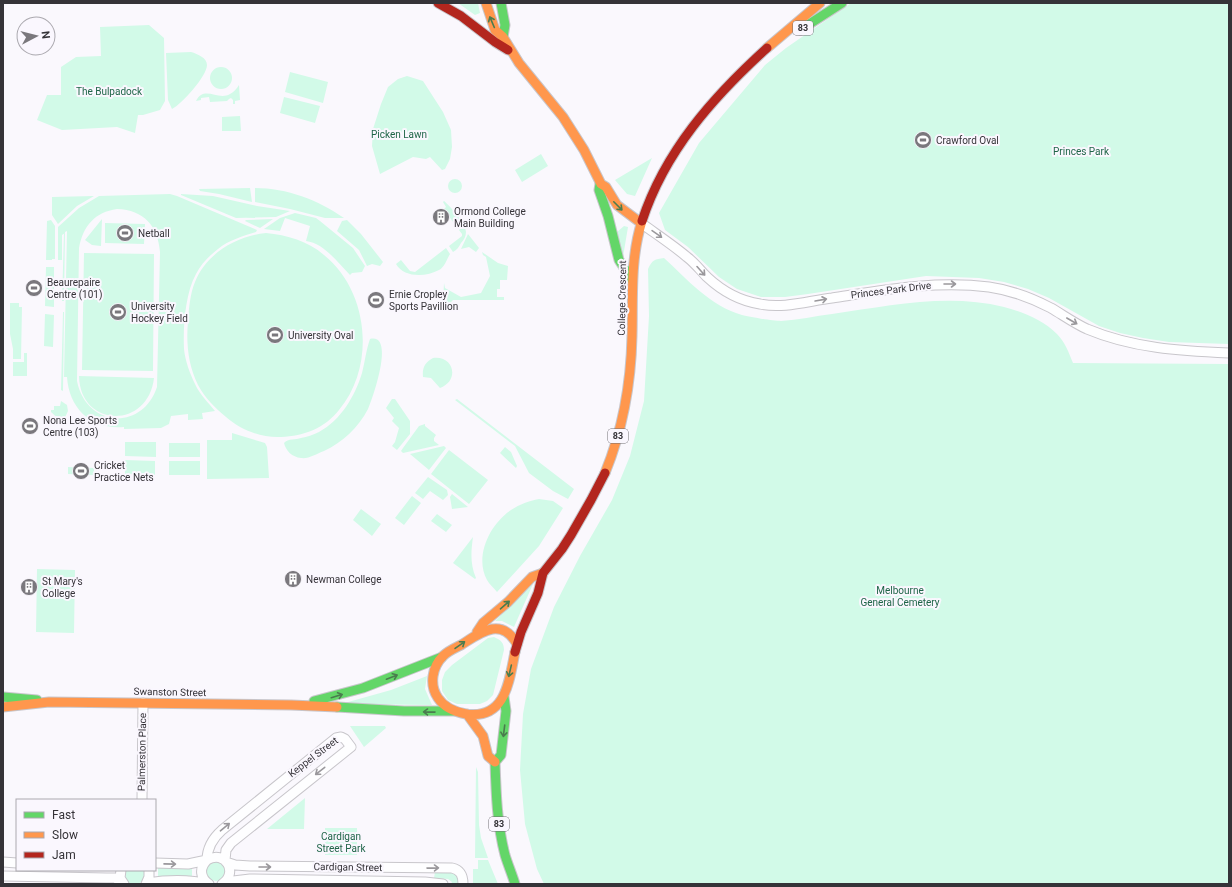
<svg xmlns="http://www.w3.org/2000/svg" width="1232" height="887" viewBox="0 0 1232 887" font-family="Roboto,sans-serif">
<rect width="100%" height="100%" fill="#faf8fd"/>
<path fill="#d2fae8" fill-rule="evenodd" d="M458 3H478L480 13 475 15Z
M851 3H1229V344L1169 342 1143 338 1120 333 1099 326 1049 298 1028 289 1004 282 979 278 926 276 808 294 785 297H761L737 289 719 277 688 247 665 230 659 213 699 143 765 65 786 48Z
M149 25 164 38 165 101 160 110 143 115H138L135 133 117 127 62 130 37 120 47 95H61V67L76 57 101 56 100 27Z
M191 52C198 54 207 58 207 65 207 76 182 104 172 109L168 100 166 53Z
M210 78a11 11 0 1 1 22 0a11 11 0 1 1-22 0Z
M290 72 328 82 323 103 285 92Z
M407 76 423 81 443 112 451 130 452 147 450 159 445 169 442 170 430 157 426 159 413 157 380 174 372 146 373 129 381 104 388 87 398 79Z
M239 85 240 100 235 101V104H233V100L231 98 229 99 227 101 210 102 209 97 201 98V100L196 101C204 85 218 101 230 94 234 92 237 88 239 85Z
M284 97 320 106 315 123 280 113Z
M240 116 241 131H222V117Z
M541 154 548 166 522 182 515 170Z
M652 158 635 196 627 194 615 180Z
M448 186a7 7 0 1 1 14 0a7 7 0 1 1-14 0Z
M250 188 252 202 219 194 200 191 199 189Z
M255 188C287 188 318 200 344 218H325L290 209 255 202Z
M170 194 177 196 257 230 256 232C243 236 229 240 218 249 209 256 201 264 196 274 185 294 183 327 184 349 185 360 190 374 195 384 200 395 208 402 215 411L202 413 203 419 188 420V414L171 416 169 424 161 428 124 429V427C92 430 69 409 67 377H64L67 231 65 232 64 301H62L64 234 65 233 62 235V260H58V227L79 208 99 196ZM117 209C144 210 158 226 160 252L157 387C142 432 86 427 77 381L79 248C83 226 95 212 117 209Z
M181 194 213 196 257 206 290 211 276 217 236 218 181 195Z
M94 196 77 206 58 224 52 215V197Z
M444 201C450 206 466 224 466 232 466 236 464 240 461 243 459 247 457 250 453 252L449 246 462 236V234L459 230 462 227 457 220 453 222 444 209 446 207 443 202Z
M295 213 316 218 320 221 353 248 365 266 362 272 352 273 350 275C338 263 324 243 306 241L310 226 285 218 280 231 264 229 280 218Z
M102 219 101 246 92 245 85 240Z
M273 219 260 228 245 221 246 220Z
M51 220 55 226V259H52V260H46L47 221Z
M347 220 361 234 383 262 380 266 372 264 367 266 359 250 337 231 342 221Z
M105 223 145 224 144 244 105 243Z
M624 226 628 227 623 257 617 232Z
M266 233C287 235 308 241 324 255 369 291 376 366 339 410 325 428 304 436 281 437 261 438 241 430 226 417 215 408 205 398 198 385 188 365 186 343 188 321 189 308 190 294 195 282 206 254 236 236 266 233Z
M468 234 479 248 476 252 469 247 461 249Z
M446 248 450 254C447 259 444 268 439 270 426 277 404 278 396 264L401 260 410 271 415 272Z
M482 252 498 263 508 266 507 280H500V289H497V297H504V300H453L450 303 443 304 444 283 445 288 461 297 481 293 490 276 486 257 483 255Z
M84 253 154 254 153 371 82 370Z
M664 258C687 279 710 306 742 315 751 317 772 321 781 321 798 320 815 316 832 314 889 306 947 293 1004 307 1023 312 1043 320 1057 334 1065 342 1069 353 1073 363L1229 364V884H544L537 869 525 824 520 770 523 714 531 669 554 607 580 556 612 500 630 456 644 401 649 316 648 269C652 260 655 259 664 258Z
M46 267H54V307L45 306Z
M10 303H19V307H22L21 359H13V349L10 334Z
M63 312H64L63 391 61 390Z
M45 314 54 315 53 347 44 346Z
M370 339C396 333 372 400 368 409 358 428 343 442 324 451 316 454 309 459 301 458 292 457 286 451 284 443 288 438 296 440 301 438 307 437 313 435 319 432 341 420 355 396 362 373 365 362 366 350 370 339Z
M24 353H27V376H13V362H24Z
M433 358C454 355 460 381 440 388L431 378 423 377C422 368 425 362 433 358Z
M79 376 154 378C148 430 80 428 79 376Z
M392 399H395L410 421V434L397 450 392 446 395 442 399 428 392 421 394 418 386 408Z
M457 399 574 489 568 499 553 491 529 473 515 446 455 400Z
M61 401 67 405 68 411 63 422H62L51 412V410H54V406H60Z
M425 424V426L436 435 434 438V441L439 445 403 453 401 451 403 448 419 426Z
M232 433 265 443 267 447 269 478 207 479V440H232Z
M125 442H156V457L125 456Z
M169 443H200V457H169Z
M444 446 446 448 429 470 410 454Z
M505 447 511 452 517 466 516 468 500 453Z
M449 450 488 480 469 504 431 474Z
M125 460 155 461V475L125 474Z
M169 461H200V475H169Z
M68 467 94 468V475L68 474Z
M428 477 447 490 448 495 443 500 430 491 423 499 415 493Z
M452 494 468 507 452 509 450 497Z
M412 496 421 503 404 525 395 518Z
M539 499 553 501 563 508 539 546 497 592C494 588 489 584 487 580 474 556 490 524 511 510 520 504 529 501 539 499Z
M361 509 381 524 372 536 353 520Z
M437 514 452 525 446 532 431 521Z
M473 537C471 552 470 564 476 578L475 579 453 563Z
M37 569 75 570 74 633 36 632Z
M533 584 514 627 502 621H495Z
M494 637C501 640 504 643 504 650L493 695 487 701 480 704H457L448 700 442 691V680L445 672 452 665 488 638Z
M427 676 425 689 432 705 341 704 391 690Z
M350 726H385L386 728 364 747Z
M476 767 478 772 479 825 481 838 488 858H475Z
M305 798 304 829H267Z
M325 828H357V855H325Z
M478 860H488L498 884H473V869H478Z
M206 871a10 10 0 1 1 20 0a10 10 0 1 1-20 0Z
M158 866 192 867V878L158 877Z
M126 870H144C146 876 144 881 138 884L129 883 125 878Z
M435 872 453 873 458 875 460 884H451L452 882 448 879 434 878Z"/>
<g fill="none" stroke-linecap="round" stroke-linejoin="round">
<g stroke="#c8c6cb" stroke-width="11">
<path id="street" d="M641 223C656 234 673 245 687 257 695 263 700 270 707 277 721 290 740 301 760 304 783 309 808 301 832 298 884 290 936 280 989 287 1010 290 1032 298 1051 308 1063 315 1074 323 1087 329 1132 348 1180 351 1229 353
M142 800 143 703
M207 860C207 847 213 838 222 830L336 738 341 737 345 739 351 747 231 843 226 850 225 860
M3 862 17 863
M226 862 235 865 250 866 452 868C461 870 463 876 463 884
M155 863 188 864 207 860
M121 870 120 878 124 884
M3 876 107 878H115L122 882
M225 882 250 879 425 882 443 884
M147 883C167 880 188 879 209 884
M146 884 149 877V870
M209 884C200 878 199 868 207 860 225 849 239 873 222 884"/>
</g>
<g stroke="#c8c6cb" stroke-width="11">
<path id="fast" d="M501 3 505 25 503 37
M800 30 842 3
M600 184 599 190 608 216 619 260 632 280
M3 697 37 700
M504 697 506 711 501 755 495 762C496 793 497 824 505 855 508 865 512 874 515 884
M314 701 363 688 442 657
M337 707 404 711H453"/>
</g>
<g stroke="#c8c6cb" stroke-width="11">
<path id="slow" d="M486 3 495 30 503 37 519 63 563 117 584 150 601 184 606 187 617 205 641 223
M767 48 820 3
M605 473C623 429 631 384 632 336 633 297 630 259 642 221
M477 632 483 623 508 602 532 577 543 573
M515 652C509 681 506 720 466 714 455 712 444 707 438 698 429 685 432 667 443 656 448 651 455 648 461 645 480 633 501 616 517 644
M3 707 49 702 291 705 337 707
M467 714 483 736 488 756 495 762"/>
</g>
<g stroke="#c8c6cb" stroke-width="11">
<path id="jam" d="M438 3 461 16 495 42 508 50
M642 221C665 151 713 97 767 48
M515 652 521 632 538 593 543 573 562 549 571 535 591 500 605 473"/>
</g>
<use href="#street" stroke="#fefeff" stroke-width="9"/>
<use href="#fast" stroke="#63d668" stroke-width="9"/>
<use href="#slow" stroke="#ff974d" stroke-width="9"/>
<use href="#jam" stroke="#b3261e" stroke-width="9"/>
</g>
<defs><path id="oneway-shaft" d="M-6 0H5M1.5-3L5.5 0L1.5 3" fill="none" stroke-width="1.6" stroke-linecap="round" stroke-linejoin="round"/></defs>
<g stroke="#4a7c4e">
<use href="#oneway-shaft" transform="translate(492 22) rotate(-113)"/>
<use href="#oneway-shaft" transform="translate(618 206) rotate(45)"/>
<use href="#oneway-shaft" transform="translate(505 605) rotate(-41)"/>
<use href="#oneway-shaft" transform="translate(460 645) rotate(-35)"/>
<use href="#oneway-shaft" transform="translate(510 671) rotate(103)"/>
<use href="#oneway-shaft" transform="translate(392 677) rotate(-21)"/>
<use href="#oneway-shaft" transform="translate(337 696) rotate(-17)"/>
<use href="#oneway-shaft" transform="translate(429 712) rotate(-179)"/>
<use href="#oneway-shaft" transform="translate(504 731) rotate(97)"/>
</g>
<g stroke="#9a989c">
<use href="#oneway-shaft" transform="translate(657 234) rotate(35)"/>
<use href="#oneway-shaft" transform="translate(701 271) rotate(48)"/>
<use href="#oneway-shaft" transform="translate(950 284)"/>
<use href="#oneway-shaft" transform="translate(821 300) rotate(-10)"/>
<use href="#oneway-shaft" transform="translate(1072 321) rotate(30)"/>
<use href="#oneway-shaft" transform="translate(320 771) rotate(142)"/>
<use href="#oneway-shaft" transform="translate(225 827) rotate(-40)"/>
<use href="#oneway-shaft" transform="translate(170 864) rotate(1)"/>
<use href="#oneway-shaft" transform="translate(265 867)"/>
<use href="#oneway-shaft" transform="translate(433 868) rotate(-1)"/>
</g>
<defs>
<g id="stadium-disc" transform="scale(0.9)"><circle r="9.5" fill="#7a787d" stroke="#faf7fe"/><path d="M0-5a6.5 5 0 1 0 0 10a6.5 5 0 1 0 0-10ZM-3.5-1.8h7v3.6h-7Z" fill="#fff"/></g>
<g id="building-disc" transform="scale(0.9)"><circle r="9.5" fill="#7a787d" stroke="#faf7fe"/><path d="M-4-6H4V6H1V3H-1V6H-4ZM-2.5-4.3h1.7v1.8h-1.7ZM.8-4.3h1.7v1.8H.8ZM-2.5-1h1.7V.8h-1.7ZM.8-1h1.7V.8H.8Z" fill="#fff"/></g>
</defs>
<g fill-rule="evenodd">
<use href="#stadium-disc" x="923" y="140"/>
<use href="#building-disc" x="441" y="217"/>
<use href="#stadium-disc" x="125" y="233"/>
<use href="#stadium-disc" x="34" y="288"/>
<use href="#stadium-disc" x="376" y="300"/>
<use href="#stadium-disc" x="118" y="312"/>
<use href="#stadium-disc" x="275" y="335"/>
<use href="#stadium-disc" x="30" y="426"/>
<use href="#stadium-disc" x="81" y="471"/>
<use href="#building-disc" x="293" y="579"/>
<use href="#building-disc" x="29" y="587"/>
</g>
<g text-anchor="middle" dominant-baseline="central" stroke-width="4" stroke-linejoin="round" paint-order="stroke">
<g fill="#faf7fe" stroke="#706e73" stroke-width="1">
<rect x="793" y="21" width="20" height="14" rx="3"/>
<rect x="608" y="429" width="20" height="14" rx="3"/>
<rect x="489" y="817" width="20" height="14" rx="3"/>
</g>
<g font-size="9" font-weight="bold" fill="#353338">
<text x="803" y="28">83</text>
<text x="618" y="436">83</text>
<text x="499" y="824">83</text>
</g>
<g font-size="10" fill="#1f6548" stroke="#faf7fe">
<text x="109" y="91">The Bulpadock</text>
<text x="399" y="134">Picken Lawn</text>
<text x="1081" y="151">Princes Park</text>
<text x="900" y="590">Melbourne<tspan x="900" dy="12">General Cemetery</tspan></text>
<text x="341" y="836">Cardigan<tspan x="341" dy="12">Street Park</tspan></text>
</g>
<g font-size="10" fill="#353338" stroke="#faf7fe" text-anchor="start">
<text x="936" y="140">Crawford Oval</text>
<text x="454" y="211">Ormond College<tspan x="454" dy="12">Main Building</tspan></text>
<text x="138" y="233">Netball</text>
<text x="47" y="282">Beaurepaire<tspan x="47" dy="12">Centre (101)</tspan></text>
<text x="389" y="294">Ernie Cropley<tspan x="389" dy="12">Sports Pavillion</tspan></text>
<text x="131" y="306">University<tspan x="131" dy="12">Hockey Field</tspan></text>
<text x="288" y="335">University Oval</text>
<text x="43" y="420">Nona Lee Sports<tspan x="43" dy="12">Centre (103)</tspan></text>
<text x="94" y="465">Cricket<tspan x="94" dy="12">Practice Nets</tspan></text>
<text x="306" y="579">Newman College</text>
<text x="42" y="581">St Mary's<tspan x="42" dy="12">College</tspan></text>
</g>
<g font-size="10" fill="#353338" stroke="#faf7fe">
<text transform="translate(891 290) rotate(-7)">Princes Park Drive</text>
<text transform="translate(622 298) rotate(-89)">College Crescent</text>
<text transform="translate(170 692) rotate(1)">Swanston Street</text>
<text transform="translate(142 752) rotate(-89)">Palmerston Place</text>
<text transform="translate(313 757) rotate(-37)">Keppel Street</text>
<text transform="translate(348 867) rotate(1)">Cardigan Street</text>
</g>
</g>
<rect width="1232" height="887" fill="none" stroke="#353338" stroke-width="8"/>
<rect x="16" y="799" width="140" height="72" fill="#faf7fe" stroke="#aba9af"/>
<rect x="24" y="812" width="20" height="6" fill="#63d668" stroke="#aba9af"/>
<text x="52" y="819" font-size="12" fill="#353338">Fast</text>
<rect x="24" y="832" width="20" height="6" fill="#ff974d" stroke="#aba9af"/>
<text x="52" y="839" font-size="12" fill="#353338">Slow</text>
<rect x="24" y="852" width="20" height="6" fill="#b3261e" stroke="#aba9af"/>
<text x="52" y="859" font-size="12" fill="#353338">Jam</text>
<g transform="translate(36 36) rotate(83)"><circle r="19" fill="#faf7fe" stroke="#aba9af"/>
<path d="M0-3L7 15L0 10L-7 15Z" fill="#7a787d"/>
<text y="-6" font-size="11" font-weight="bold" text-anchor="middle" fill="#353338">N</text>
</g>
</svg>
